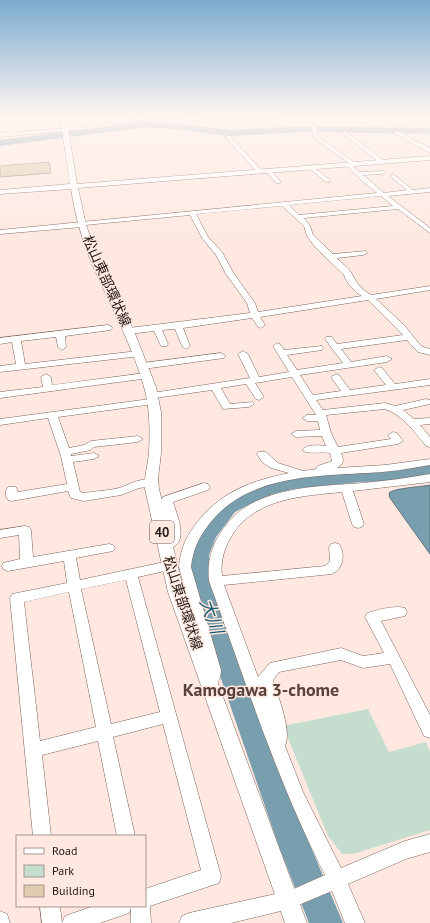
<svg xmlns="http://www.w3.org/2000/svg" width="430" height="923" viewBox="0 0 430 923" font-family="'PT Sans','Noto Sans JP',sans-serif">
<rect width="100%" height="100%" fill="#fee8e0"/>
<path fill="#c5ddce" d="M368 709 389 752 426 742 430 752V830L353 854H342L328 836 283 726Z"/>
<path fill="#799ead" stroke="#5f767f" d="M430 485V554L390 498 389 493C394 488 421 487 430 485Z"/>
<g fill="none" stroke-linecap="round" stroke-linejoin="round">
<path fill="#799ead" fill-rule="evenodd" d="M140 122H164L230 130 305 126 430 128V134L305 132 230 136 164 128H140L0 146V140Z
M430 464V476L396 481 361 482 293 489 273 494 254 502 235 512 216 537 209 555V580L310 845 343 923H309L279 847 187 580V555L198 530 221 502 240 492 260 484 293 477 361 470 396 469Z"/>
</g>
<path fill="#dfccae" stroke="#9d907b" d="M49 162 51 173 0 177V166Z"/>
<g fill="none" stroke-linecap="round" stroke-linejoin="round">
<g stroke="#7b635b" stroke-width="1">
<path id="minor" d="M152 116 223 120 286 116 223 122 156 118 98 128 0 137V133L98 126Z
M301 116H306L315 126 319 137 355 163V165L353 166 359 172 384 171V173L382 174 363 175 384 193 407 190 391 177 390 176 393 174 413 190 430 188V192L388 196 430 228V233L398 209 304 218 310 226 313 235 333 254 366 251 367 253 363 255 337 258C341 263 349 268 352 274 357 284 361 289 371 295L430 286V290L376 299 404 325 421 346 430 349V355L418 352 407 340 341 349 351 362 387 356 392 359 387 362 300 375 313 395 341 391 331 377 336 374 339 375 350 390 386 385 374 370 379 367 382 368 395 384 430 379V385L316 400 323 410 385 403 395 406 426 399 430 400V404L403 410 414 419 430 418V424L420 425 430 437V447L426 446C415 432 403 415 385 409L326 415 331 433 338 447 391 439 388 435 393 432 397 433 403 441 398 444 341 453C344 460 344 464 337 468L385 465 430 459V465C409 469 388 472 367 473 312 476 247 476 210 523 199 537 193 549 191 567L221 670C221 681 215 690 204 686L202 682 207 674V670L179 567C180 549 187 534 199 520 224 490 252 481 289 473L271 468 262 462 257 454 258 452H266L278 463 303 471 317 469 316 468 318 466 332 461 330 453C321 451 307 455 302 450 307 444 319 445 326 446L322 436 296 437 291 434 296 431 320 430 318 421H307L302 418 307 415H316L292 377 255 383 264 397 259 400 256 399 246 384 221 388 230 404 253 402 254 404 249 407 223 409 212 390 155 398 159 401 154 404 58 417 69 448 84 445 91 441 138 436 143 439 138 442 94 447 91 450 71 454V456L94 453 99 456 94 459 73 462 80 492 84 493C95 491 108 491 119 488 131 484 141 477 155 480L157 483 155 486 139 488 121 495 84 501 71 498 68 491 12 501 8 500C5 496 5 491 8 487H16L18 492 67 484 61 456 48 418 0 425V419L150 399 147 396 152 393 250 378 238 354 243 351 248 354 259 377 289 372 273 346 277 343 280 344 284 350 322 346 323 348 322 350 287 355 297 370 343 363 325 339 326 337H332L337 344 403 335 368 300 260 317 265 325 261 328 258 327 252 318 183 328 190 346 186 349 182 346 175 329 162 330 168 344 167 346H161L154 331 129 334 125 331 129 328 250 313 247 303 226 274 216 255 202 238 190 215 85 225 82 227 0 234V230L377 193 362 181 346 165 349 163 315 139 311 126ZM381 196 393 206 299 215 289 205ZM282 206 304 226 307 236 315 247 344 275C347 284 354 291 362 296L258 312 255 303 234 274 222 252 208 237 196 214Z
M397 131 428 147 430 148V153L395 134 394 133Z
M343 132H347L384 161V163H380L343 134Z
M226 136H230L262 171V173H258L226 138Z
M312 166 330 180V182H326L310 169 309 168Z
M267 170H271L281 182 280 183H276L266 171Z
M108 325 111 326 112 328 111 330 65 336 66 347 62 350 58 347 56 337 21 341 25 364 138 351 141 352 143 354 141 356 0 372V366L16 364 12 342 0 344V338Z
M221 353 226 356 224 358 143 369 138 366 143 363Z
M146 373 151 376 149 378 0 398V392L43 387 41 377 46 374 51 377 52 385Z
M430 474V482L353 491 364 524 362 527 358 528 354 527 352 524 342 492C303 496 258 498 234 532 225 546 220 560 222 576L325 566 330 561 329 547 331 544 335 543 339 544C346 555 343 569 332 574L224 585 258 677 270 663 341 648 363 656 384 653 365 617 367 613C378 610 394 605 405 608L407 612 405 616 381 621 430 715V738L424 736 390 664 363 668 341 660 279 672 273 680C278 697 292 730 285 746L303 792 341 868 405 841 430 834V852L406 859 348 884 365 923H345L332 891 289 909 231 923H179L182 916 189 913 289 891 325 875C277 781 245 680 209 581 207 563 211 547 221 532 228 522 235 514 244 508 278 486 324 486 363 483 386 481 408 478 430 474Z
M204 483 208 484 210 487 208 490 173 502C177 515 188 540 173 547 168 550 166 551 161 549L159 546 161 543 167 540 169 533 161 500 163 497Z
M25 526 29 527 31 530 33 557 109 544 113 545 115 548 113 551 76 558 80 580 169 561 174 563 175 566 174 569 138 577 221 876 219 883 150 906 151 923H131V908L129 913 100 923H62L65 916 94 906H145V889L201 870 163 724 113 737 135 836H117L98 741 42 755 51 836H33L10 598 12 594 67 583 64 561 8 571 3 569 2 566 3 563 20 559 19 535 0 538V530ZM126 580 160 712 111 724 81 589ZM69 592 96 727 40 741 24 602Z
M40 906H60L62 923H42Z
M0 911 7 914 10 923H0Z"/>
</g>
<g stroke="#7b635b" stroke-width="1">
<path id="major" d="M60 116H66L77 184 430 156V160L78 188 86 225 100 263 134 331 156 387 161 412V453L158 479 159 489 184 592 307 923H285L168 592 145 489C144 476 148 465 149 453 150 431 150 408 144 387 132 344 110 305 92 264 82 240 75 215 71 189L0 194V190L70 184Z"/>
</g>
<use href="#minor" fill="#fff" fill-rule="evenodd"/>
<use href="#major" fill="#fff" fill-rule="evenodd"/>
</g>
<linearGradient id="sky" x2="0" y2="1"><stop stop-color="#7babd0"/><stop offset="0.47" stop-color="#fff5f1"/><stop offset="1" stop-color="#fff5f1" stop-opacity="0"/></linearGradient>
<rect width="430" height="246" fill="url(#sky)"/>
<g text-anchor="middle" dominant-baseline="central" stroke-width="3" stroke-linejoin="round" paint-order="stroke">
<rect fill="#fee8e0" stroke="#635651" stroke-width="1" x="150" y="521" width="24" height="22" rx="3"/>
<g font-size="13" font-weight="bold" fill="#211814">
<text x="162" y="532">40</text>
</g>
<g font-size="14" fill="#211814" stroke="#fee8e0">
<text transform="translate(107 281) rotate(66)">松山東部環状線</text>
<text transform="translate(183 603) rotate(72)">松山東部環状線</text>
</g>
<g font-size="18" font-style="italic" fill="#165d73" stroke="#fee8e0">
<text transform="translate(212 616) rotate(70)">大川</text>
</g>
<g font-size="18" font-weight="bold" fill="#574139" stroke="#fee8e0">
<text x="261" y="689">Kamogawa 3-chome</text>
</g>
</g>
<rect x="16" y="835" width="130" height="72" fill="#fee8e0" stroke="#a6958e"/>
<rect x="24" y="848" width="20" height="6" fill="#ffffff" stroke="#a6958e"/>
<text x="52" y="855" font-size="12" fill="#211814">Road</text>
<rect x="24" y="865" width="20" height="12" fill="#c5ddce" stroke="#a6958e"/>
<text x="52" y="875" font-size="12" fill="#211814">Park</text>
<rect x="24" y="885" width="20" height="12" fill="#dfccae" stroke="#a6958e"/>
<text x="52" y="895" font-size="12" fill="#211814">Building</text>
</svg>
